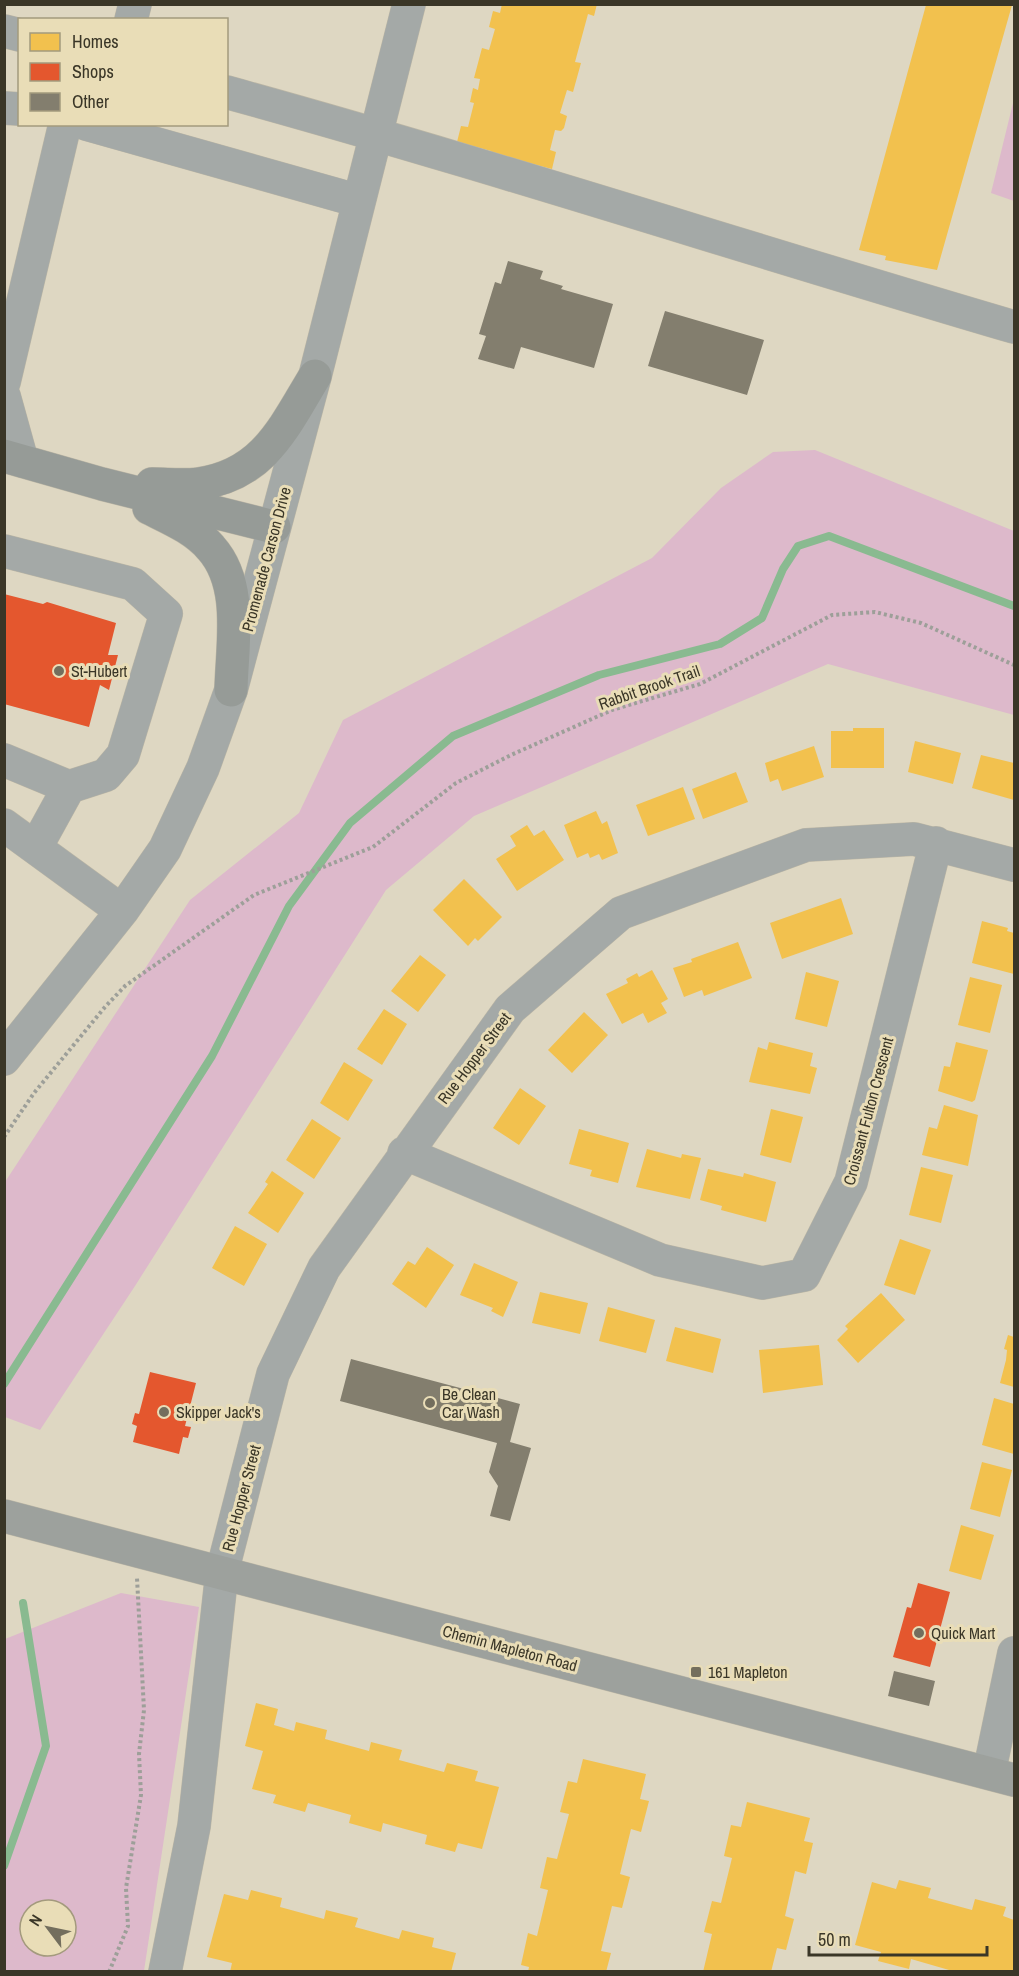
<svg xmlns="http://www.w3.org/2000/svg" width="1019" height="1976" viewBox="0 0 1019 1976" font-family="'Archivo Narrow',sans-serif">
<rect width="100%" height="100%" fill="#ded7c2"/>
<path fill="#ddb9cb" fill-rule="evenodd" d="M1014 99V201L991 193Z
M815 450 1014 531V715L828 664 474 816 386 890 135 1286 40 1430 5 1417V1182L190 900 299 813 343 720 652 558 721 488 773 452Z
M121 1593 199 1607 144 1971H5V1639ZM30 1910H66V1946H30Z"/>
<path fill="#f2c14e" d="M502 4H597L594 16 588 14 575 62 581 63 573 92 567 90 560 113 567 116 564 128 561 131 555 130 550 150 556 152 552 169 490 153 491 151 457 142 461 126 468 127 474 103 470 102 473 88 478 90 480 79 474 78 482 48 489 50 495 29 489 27 493 11 500 13Z
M926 5H1012L937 270 885 260 886 256 859 250Z
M853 728H884V768H831V731H853Z
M915 741 961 753 953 784 908 772Z
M814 746 824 777 782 791 778 779 770 782 765 763Z
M981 755 1014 763V800L972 788Z
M736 772 748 802 703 819 692 789Z
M683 787 695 819 648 836 636 805Z
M596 811 602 824 607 821 618 853 602 860 599 854 590 858 588 853 577 858 564 825Z
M527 825 534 836 544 830 564 860 517 891 496 859 516 846 510 836Z
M464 879 502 917 478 941 475 938 468 946 433 910Z
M841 898 853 934 782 959 770 923Z
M982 921 1008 928 1007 931 1014 933V974L972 963Z
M738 942 752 978 704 996 702 990 684 997 673 968 692 962 691 959Z
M420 955 446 975 418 1012 391 991Z
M652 970 668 999 661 1003 667 1013 648 1023 643 1013 622 1024 606 994 628 983 626 979 637 973 639 977Z
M806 972 839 981 827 1027 795 1019Z
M970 977 1002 985 990 1033 958 1025Z
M384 1009 407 1024 382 1065 357 1049Z
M584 1012 608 1035 572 1073 548 1050Z
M769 1042 813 1053 810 1066 817 1068 810 1094 749 1082 758 1047 767 1050Z
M956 1042 988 1050 975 1100 972 1102 938 1091 944 1066 950 1067Z
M344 1062 373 1080 348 1121 320 1103Z
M520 1088 546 1106 519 1145 493 1128Z
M944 1105 978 1115 968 1166 922 1155 929 1127 937 1129Z
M771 1109 803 1117 791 1163 760 1155Z
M312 1119 341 1138 314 1179 286 1160Z
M579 1129 629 1143 618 1183 590 1176 592 1170 569 1164Z
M647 1149 681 1158 682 1154 701 1158 690 1199 636 1187Z
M921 1167 953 1175 941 1223 909 1215Z
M708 1169 743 1177 744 1173 776 1182 766 1222 721 1210 722 1206 700 1200Z
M272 1171 304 1193 278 1233 248 1213 268 1184 265 1182Z
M235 1226 267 1244 244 1286 212 1268Z
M900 1239 931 1250 915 1295 884 1285Z
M427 1247 454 1265 426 1308 392 1284 408 1261 415 1265Z
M474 1263 518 1282 503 1317 491 1311 493 1308 460 1295Z
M540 1292 588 1303 580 1334 532 1323Z
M881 1293 905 1320 858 1363 837 1340 848 1329 845 1326Z
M608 1307 655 1320 646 1353 599 1341Z
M675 1327 721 1339 713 1373 666 1361Z
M1008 1335 1014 1337V1387L1000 1383 1006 1360 1007 1350 1004 1349Z
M819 1345 823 1385 763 1393 759 1350Z
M994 1398 1014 1404V1454L982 1445Z
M982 1462 1012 1470 1000 1517 970 1509Z
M961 1525 994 1535 981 1580 949 1571Z
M256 1703 278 1709 274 1725 294 1731 296 1722 327 1730 325 1739 369 1751 371 1742 402 1750 399 1760 444 1772 447 1763 478 1771 475 1781 499 1787 482 1849 458 1843 455 1852 425 1844 427 1835 383 1823 381 1832 349 1823 351 1815 308 1803 305 1812 273 1803 276 1795 252 1789 263 1751 245 1746Z
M583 1759 646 1774 640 1799 649 1801 641 1832 631 1829 620 1874 630 1877 622 1908 612 1906 601 1951 611 1953 606 1972H528L529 1967 521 1965 528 1933 537 1936 548 1890 540 1888 547 1857 557 1859 569 1814 560 1812 568 1781 577 1783Z
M747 1802 810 1818 804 1841 813 1843 806 1874 795 1871 785 1916 794 1919 786 1950 777 1948 771 1972H703L712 1934 704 1932 712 1901 721 1903 732 1858 724 1856 731 1825 741 1827Z
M899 1880 931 1888 928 1898 972 1910 975 1899 1006 1907 1003 1916 1014 1920V1972H956L911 1959 909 1969 878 1961 881 1952 855 1945 872 1882 896 1889Z
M251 1890 282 1898 280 1907 324 1919 326 1910 358 1918 355 1927 399 1939 402 1930 434 1938 432 1947 456 1953 451 1972H230L232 1963 207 1957 224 1894 248 1900Z"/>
<path fill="#e4572e" d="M4 594 43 604 47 602 116 623 108 655H118L109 690 100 685 89 727 4 704Z
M150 1372 196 1383 185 1426 191 1427 188 1438 183 1437 179 1454 133 1442 137 1426 132 1424 135 1413 139 1414Z
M918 1583 950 1592 930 1667 893 1657 907 1607 911 1608Z"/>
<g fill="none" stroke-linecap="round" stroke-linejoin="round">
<path stroke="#89ba90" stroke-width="8" d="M4 1384 212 1056 289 906 350 823 453 736 599 675 720 644 762 618 783 569 798 546 829 536 1014 606
M4 1866 46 1746 23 1603"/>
</g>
<path fill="#837e6e" d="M508 261 543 271 540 279 563 286 561 289 613 304 594 368 521 347 514 369 478 359 486 336 479 334 495 282 501 284Z
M665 311 764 340 747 395 648 366Z
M351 1359 520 1404 510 1442 531 1448 510 1521 490 1516 498 1486 489 1472 497 1443 340 1401Z
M894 1671 935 1681 929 1706 888 1696Z"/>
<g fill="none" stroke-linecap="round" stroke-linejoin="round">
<g stroke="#bbb6a5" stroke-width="34">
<path id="minor" d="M131 20 135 4
M4 31 20 35
M226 92C491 165 751 250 1014 327
M4 108 20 109
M86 124 359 201
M4 382 65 124
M4 396 22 461
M4 551 133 584 166 614 123 755 106 775 69 787 4 760
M4 825 122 911
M36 847 69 787
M4 1059 122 911 165 849 203 768 231 690 315 376 409 4
M404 1153 660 1260 762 1283 804 1275 851 1182 936 843
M989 1773 1014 1653
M165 1972 194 1826 222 1572 273 1374 324 1268 510 1009 621 913 806 845 914 839 1014 865"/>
</g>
<g stroke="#bbb6a5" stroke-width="34">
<path id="major" d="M4 1516 1014 1780"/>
</g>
<g stroke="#bbb6a5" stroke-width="34">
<path id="highway" d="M4 456 102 484 274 527
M152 484C167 484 183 486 198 484 264 475 284 427 315 376
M149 508C171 519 195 529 211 548 244 585 232 644 231 690"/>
</g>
<path stroke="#9d9f99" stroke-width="4" stroke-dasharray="3 3" stroke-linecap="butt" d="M4 1137 34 1093 105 1007 125 986 254 895 373 847 456 783 511 755 612 710 700 684 832 615 875 612 921 623 1014 665
M109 1972 128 1926 126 1888 141 1795 139 1754 144 1710 137 1578"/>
<use href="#minor" stroke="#a4a9a7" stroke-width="33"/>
<use href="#major" stroke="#9da19d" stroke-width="33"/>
<use href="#highway" stroke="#969b97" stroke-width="33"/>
</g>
<g fill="#736e5d" stroke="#e9ddb7" stroke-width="2">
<circle cx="59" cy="671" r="6"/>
<circle cx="430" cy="1403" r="6"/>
<circle cx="164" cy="1412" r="6"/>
<circle cx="919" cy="1633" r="6"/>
<rect x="690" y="1666" width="12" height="12" rx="3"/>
</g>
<g text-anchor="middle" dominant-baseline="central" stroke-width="6" stroke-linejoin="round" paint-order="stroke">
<g font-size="16" fill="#3a3627" stroke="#e9ddb7">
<text transform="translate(266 559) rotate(-75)">Promenade Carson Drive</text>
<text transform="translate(649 687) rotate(-19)">Rabbit Brook Trail</text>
<text transform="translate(474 1058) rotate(-53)">Rue Hopper Street</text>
<text transform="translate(868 1111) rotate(-75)">Croissant Fulton Crescent</text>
<text transform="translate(241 1498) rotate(-75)">Rue Hopper Street</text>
<text transform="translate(510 1648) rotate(15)">Chemin Mapleton Road</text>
</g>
<g font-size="16" fill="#3a3627" stroke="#e9ddb7" text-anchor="start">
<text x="71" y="671">St-Hubert</text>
<text x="442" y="1394">Be Clean<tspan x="442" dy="18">Car Wash</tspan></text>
<text x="176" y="1412">Skipper Jack's</text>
<text x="931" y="1633">Quick Mart</text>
<text x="708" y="1672">161 Mapleton</text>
</g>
</g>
<rect width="1019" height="1976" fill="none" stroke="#3a3627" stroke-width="12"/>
<rect x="18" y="18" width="210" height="108" fill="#e9ddb7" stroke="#a39a7d" stroke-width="1.5"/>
<rect x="30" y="33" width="30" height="18" fill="#f2c14e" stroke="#a39a7d" stroke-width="1.5"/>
<text x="72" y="48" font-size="18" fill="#3a3627">Homes</text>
<rect x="30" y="63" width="30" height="18" fill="#e4572e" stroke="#a39a7d" stroke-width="1.5"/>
<text x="72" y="78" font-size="18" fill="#3a3627">Shops</text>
<rect x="30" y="93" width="30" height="18" fill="#837e6e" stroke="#a39a7d" stroke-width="1.5"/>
<text x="72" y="108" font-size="18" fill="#3a3627">Other</text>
<g transform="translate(48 1928) rotate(302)"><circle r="28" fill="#e9ddb7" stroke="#a39a7d" stroke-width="1.5"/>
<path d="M0-4.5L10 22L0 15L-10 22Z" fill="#736e5d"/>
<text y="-9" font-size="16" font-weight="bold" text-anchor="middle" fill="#3a3627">N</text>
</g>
<path d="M809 1946v9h178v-9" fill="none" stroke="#3a3627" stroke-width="3"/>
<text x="818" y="1946" font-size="18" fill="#3a3627" stroke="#e9ddb7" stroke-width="4.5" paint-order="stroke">50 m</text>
</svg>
